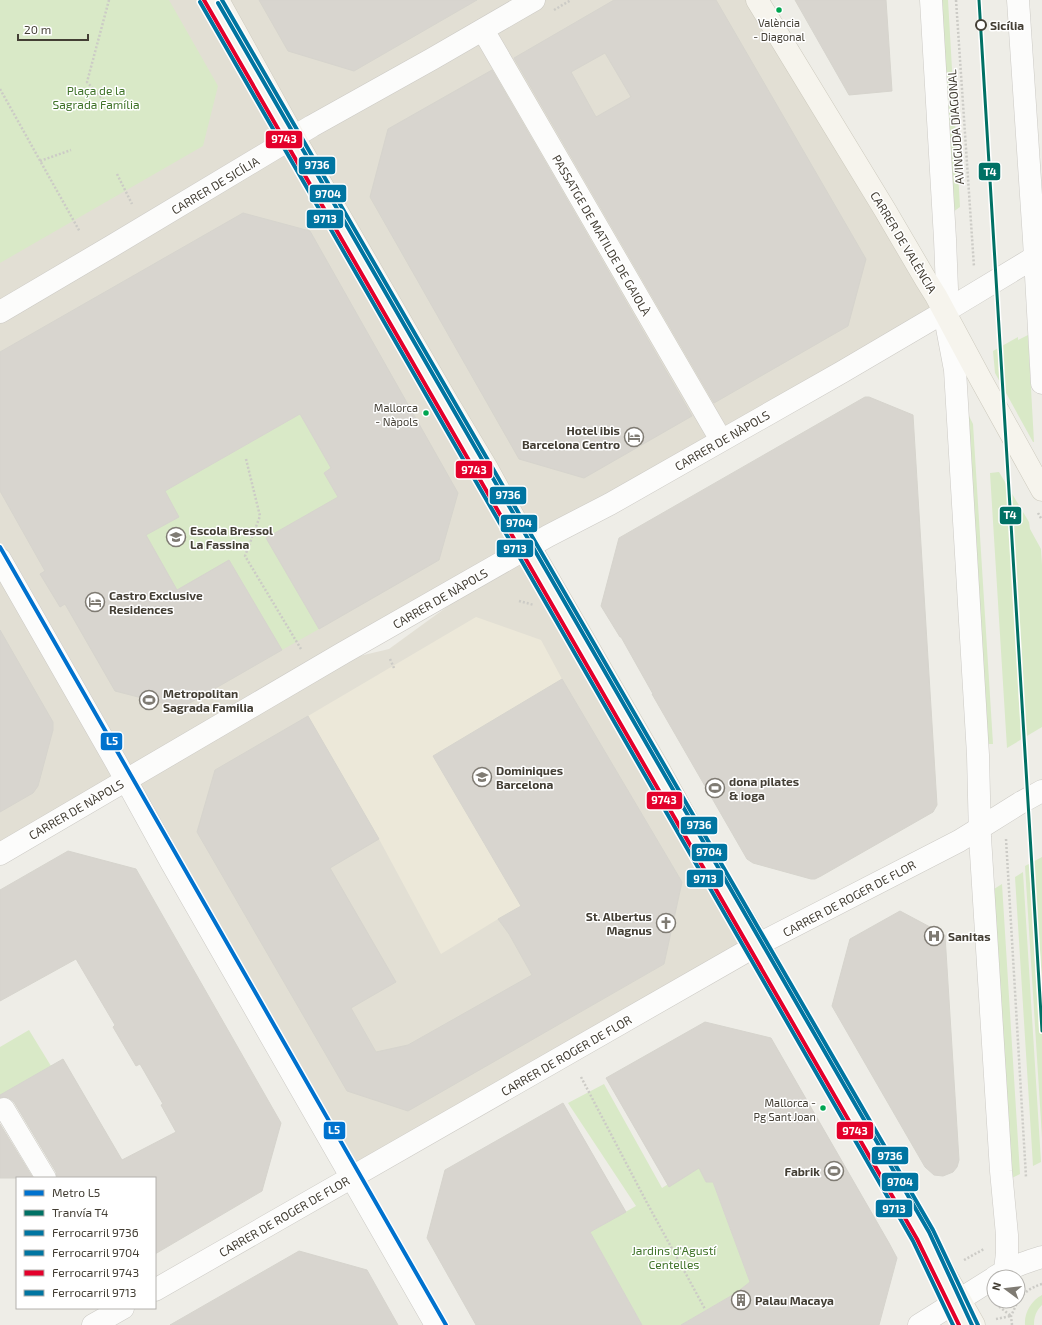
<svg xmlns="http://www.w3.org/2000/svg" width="1042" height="1325" viewBox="0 0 1042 1325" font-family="'Exo 2',sans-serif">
<rect width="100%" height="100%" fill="#eeede7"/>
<path fill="#e2dfd4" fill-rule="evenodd" d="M0 0H757L936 318 530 547 759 944 352 1177 126 780 0 854ZM525 550 389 649 326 664Z"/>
<path fill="#ece8d9" d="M476 617 541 640 562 679 682 882 664 964 558 1025 532 975 509 934 498 919 441 954 379 839 308 716Z"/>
<path fill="#d9e9c7" d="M0 0H169L218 86 203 146 0 263Z
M939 0H948L960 207 953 212Z
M1028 335 1034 442H1033L995 373 993 351 1018 337V340Z
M965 408 973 424 993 744H985Z
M300 414 350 500 272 547 319 629 282 650 229 560 177 590 131 510Z
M999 472 1029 522 1030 529 1041 549 1042 565V727L1007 748 990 473Z
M1042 857V1138L1025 866Z
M1023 872 1041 1162 1033 1166 1015 877Z
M1002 884 1020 1174 1012 1178 994 889Z
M29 1030 51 1066 0 1098V1047Z
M604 1084 662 1188 698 1165 706 1182H713L750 1282 736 1293 681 1325H642L590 1232 636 1206 568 1103Z
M1042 1295V1305C1036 1311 1034 1317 1034 1325H1025C1024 1313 1031 1301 1042 1295Z"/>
<path fill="#d8d5cf" stroke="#d6d4cd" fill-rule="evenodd" d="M259 0H477L354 71 288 51Z
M614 0H716L866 259 848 326 714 403 514 58ZM605 53 631 97 596 117 571 72Z
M795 0H886L892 91 849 95Z
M492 70 692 416 584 478 519 459 370 197 388 129Z
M243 213 310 231 458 493 439 560 319 629 266 538 338 497 324 473 331 468 300 414 165 491 179 517 146 535 177 590 229 560 282 650 181 708 115 691 65 604 60 607 40 574 45 571 0 491V352Z
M865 397H869L913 415 937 805 933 812 821 876 815 879H811L753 863 747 859 652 694H653L621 637H620L601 606 619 538Z
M0 630 53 722V730L38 786 33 793 0 812Z
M562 679 682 882 664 964 408 1111 347 1091 197 832 215 770 308 716 379 839 330 868 396 982 351 1008 376 1052 408 1045 532 975 509 934 498 919 521 906 433 756Z
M68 851 136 869 281 1123 262 1191 155 1254V1178H57L56 1172 14 1102 9 1098 4 1097 0 1098V1095L63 1059 122 1160 176 1132 161 1105 163 1104 140 1064 136 1066 113 1027 115 1025 76 959 0 1001V890Z
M900 911 945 935 959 1160 957 1167 953 1172 943 1176 934 1175 925 1167 832 1006 850 939Z
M705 1022 771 1038 889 1243 897 1258 879 1325H681L736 1293 750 1282 713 1182H706L699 1168 669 1187 606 1078Z
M563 1103 626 1212 590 1232 642 1325H476L427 1238 445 1170Z
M0 1124 33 1178H0Z
M299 1251 367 1270 398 1325H170Z"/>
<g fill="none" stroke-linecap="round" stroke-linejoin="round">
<g stroke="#cccac5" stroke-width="21">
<path id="pedestrian" d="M4 1108 46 1178"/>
</g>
<g stroke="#cccac5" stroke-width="23">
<path id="minor" d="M1018 0 1034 240 1042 383
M483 30 721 440
M0 312 112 246 312 126 432 59 534 0
M0 559 116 762 171 862 436 1325
M0 854 343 653 548 536 610 504 842 372 944 312
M155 1290 759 944 959 841 980 828
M93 1325 123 1308"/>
</g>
<g stroke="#cccac5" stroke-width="23">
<path id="tertiary" d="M931 0 945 239 947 289 944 312 955 370 978 755 980 837 1001 1171 1007 1235V1253L1005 1270
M944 312 1035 257
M980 828 1020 803 1042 791
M995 1277C1010 1267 1025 1262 1042 1257
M919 1325 994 1278"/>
</g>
<g stroke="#cdcabe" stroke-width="23">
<path id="secondary" d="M218 0 294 137 448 403 488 470 530 547 660 771 713 867 759 944 801 1022 910 1209 944 1272 974 1325
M757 0 885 210 926 280 936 296 980 378 1042 490"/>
</g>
<path stroke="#cccbc6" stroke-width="2.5" stroke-dasharray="2 2" stroke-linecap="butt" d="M109 0 87 82 110 107
M956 0 974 267
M554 10 571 0
M0 89 80 232
M40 161 71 150
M117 174 132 204
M246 459 260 516 245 556 301 649
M1038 513 1042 520
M519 601 534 605
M390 659 394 668
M1006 839 1026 1177
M581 1077 646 1201 705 1309
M964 1260 984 1249
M1018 1301C1024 1292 1032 1287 1042 1284
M996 1304 1011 1316
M996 1319 1011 1316
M1012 1325 1011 1316 1018 1301"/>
<use href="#pedestrian" stroke="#fcfcfb" stroke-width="20"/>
<use href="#minor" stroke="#fcfcfb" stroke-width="22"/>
<use href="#tertiary" stroke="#fcfcfb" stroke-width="22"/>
<use href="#secondary" stroke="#f6f4ed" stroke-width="22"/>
<g stroke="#fff" stroke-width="7">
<path id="rail-1" d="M222 0 933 1230 978 1325"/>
</g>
<g stroke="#fff" stroke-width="7">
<path id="rail-2" d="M218 3 929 1232 972 1325"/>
</g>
<g stroke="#fff" stroke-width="7">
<path id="rail-3" d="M204 0 917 1239 959 1325"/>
</g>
<g stroke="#fff" stroke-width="7">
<path id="rail-4" d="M200 2 913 1241 953 1325"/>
</g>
<use href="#rail-1" stroke="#0075a1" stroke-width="4"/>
<use href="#rail-2" stroke="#0075a1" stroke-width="4"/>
<use href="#rail-3" stroke="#e4002b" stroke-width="4"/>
<use href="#rail-4" stroke="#0075a1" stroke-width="4"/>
<g stroke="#fff" stroke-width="6">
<path id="tram-1" d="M979 0 1042 1031"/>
</g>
<use href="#tram-1" stroke="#007165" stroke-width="3"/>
<g stroke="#fff" stroke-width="7">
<path id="metro-1" d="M0 547 446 1325"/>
</g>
<use href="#metro-1" stroke="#0072ce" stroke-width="4"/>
</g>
<defs>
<g id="hotel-ring" transform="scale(1)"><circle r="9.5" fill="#fff" stroke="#7f7b73" stroke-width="1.5"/><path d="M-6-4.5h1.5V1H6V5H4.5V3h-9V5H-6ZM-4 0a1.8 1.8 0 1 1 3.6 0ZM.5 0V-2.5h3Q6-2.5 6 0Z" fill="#7f7b73"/></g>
<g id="school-ring" transform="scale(1)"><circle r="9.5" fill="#fff" stroke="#7f7b73" stroke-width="1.5"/><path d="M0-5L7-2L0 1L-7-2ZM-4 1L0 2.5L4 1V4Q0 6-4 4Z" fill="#7f7b73"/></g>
<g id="stadium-ring" transform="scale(1)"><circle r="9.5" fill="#fff" stroke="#7f7b73" stroke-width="1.5"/><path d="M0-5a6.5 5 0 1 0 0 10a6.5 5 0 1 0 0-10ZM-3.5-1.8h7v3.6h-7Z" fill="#7f7b73"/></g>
<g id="church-ring" transform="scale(1)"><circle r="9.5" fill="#fff" stroke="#7f7b73" stroke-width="1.5"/><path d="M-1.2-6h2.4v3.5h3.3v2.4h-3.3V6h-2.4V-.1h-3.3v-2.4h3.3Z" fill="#7f7b73"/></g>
<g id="hospital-ring" transform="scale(1)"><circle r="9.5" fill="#fff" stroke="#7f7b73" stroke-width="1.5"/><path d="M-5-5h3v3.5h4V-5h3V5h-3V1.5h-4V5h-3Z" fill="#7f7b73"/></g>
<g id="building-ring" transform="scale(1)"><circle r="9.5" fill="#fff" stroke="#7f7b73" stroke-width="1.5"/><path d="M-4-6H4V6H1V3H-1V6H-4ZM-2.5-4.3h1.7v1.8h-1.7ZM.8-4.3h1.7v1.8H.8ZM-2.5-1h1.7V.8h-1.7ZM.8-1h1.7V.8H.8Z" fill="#7f7b73"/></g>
</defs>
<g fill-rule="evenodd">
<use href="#hotel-ring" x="634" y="437"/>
<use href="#school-ring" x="176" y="537"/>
<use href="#hotel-ring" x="95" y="602"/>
<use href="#stadium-ring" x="149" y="700"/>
<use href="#school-ring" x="482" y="777"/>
<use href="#stadium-ring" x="715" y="788"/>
<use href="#church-ring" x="666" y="923"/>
<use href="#hospital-ring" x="934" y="936"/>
<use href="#stadium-ring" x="834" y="1171"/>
<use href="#building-ring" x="741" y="1300"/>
</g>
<g fill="#00a651" stroke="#fff" stroke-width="1.5">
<circle cx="779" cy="10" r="3.5"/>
<circle cx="426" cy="413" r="3.5"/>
<circle cx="823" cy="1108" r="3.5"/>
</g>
<circle fill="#fff" stroke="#433e34" stroke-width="2" cx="981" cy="25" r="5"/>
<g text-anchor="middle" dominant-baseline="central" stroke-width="3" stroke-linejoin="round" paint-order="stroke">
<g font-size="11" fill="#433e34" stroke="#fff" text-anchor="end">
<text x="779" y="22" text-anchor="middle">València<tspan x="779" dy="14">- Diagonal</tspan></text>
<text x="418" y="407">Mallorca<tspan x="418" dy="14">- Nàpols</tspan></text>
<text x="816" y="1102">Mallorca -<tspan x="816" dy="14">Pg Sant Joan</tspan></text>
</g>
<g font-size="12" font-weight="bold" fill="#433e34" stroke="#fff" text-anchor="start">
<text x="990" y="25">Sicília</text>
</g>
<g font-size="12" fill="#407329" stroke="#fff">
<text x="96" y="90">Plaça de la<tspan x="96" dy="14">Sagrada Família</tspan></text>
<text x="674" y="1250">Jardins d'Agustí<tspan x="674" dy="14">Centelles</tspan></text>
</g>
<g font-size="12" fill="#433e34" stroke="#fff">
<text transform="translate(955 127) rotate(-94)">AVINGUDA DIAGONAL</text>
<text transform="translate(215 185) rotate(-31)">CARRER DE SICÍLIA</text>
<text transform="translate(602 235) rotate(60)">PASSATGE DE MATILDE DE GAIOLÀ</text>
<text transform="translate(904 242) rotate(59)">CARRER DE VALÈNCIA</text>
<text transform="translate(722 440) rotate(-30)">CARRER DE NÀPOLS</text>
<text transform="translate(440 598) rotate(-30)">CARRER DE NÀPOLS</text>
<text transform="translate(76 809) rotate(-30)">CARRER DE NÀPOLS</text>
<text transform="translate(849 898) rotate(-28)">CARRER DE ROGER DE FLOR</text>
<text transform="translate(566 1055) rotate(-30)">CARRER DE ROGER DE FLOR</text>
<text transform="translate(284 1216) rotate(-30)">CARRER DE ROGER DE FLOR</text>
</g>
<g font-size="12" font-weight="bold" fill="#433e34" stroke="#fff" text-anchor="start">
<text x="620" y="430" text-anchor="end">Hotel ibis<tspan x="620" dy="14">Barcelona Centro</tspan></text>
<text x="190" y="530">Escola Bressol<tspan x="190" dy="14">La Fassina</tspan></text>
<text x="109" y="595">Castro Exclusive<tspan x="109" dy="14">Residences</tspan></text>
<text x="163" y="693">Metropolitan<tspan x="163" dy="14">Sagrada Familia</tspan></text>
<text x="496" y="770">Dominiques<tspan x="496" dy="14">Barcelona</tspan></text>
<text x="729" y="781">dona pilates<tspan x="729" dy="14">&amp; ioga</tspan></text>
<text x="652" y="916" text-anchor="end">St. Albertus<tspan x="652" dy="14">Magnus</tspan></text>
<text x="948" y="936">Sanitas</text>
<text x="820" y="1171" text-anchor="end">Fabrik</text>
<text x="755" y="1300">Palau Macaya</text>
</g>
</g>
<g stroke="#fff" stroke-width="1.5">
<rect x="265" y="130" width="38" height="19" rx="4" fill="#e4002b"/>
<rect x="298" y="156" width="38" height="19" rx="4" fill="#0075a1"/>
<rect x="978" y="162" width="23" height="19" rx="4" fill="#007165"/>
<rect x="309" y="184" width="38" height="19" rx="4" fill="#0075a1"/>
<rect x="306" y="209" width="38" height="20" rx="4" fill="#0075a1"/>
<rect x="455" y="460" width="38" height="19" rx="4" fill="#e4002b"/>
<rect x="489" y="486" width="38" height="19" rx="4" fill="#0075a1"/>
<rect x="999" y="506" width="23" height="19" rx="4" fill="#007165"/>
<rect x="500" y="514" width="38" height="19" rx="4" fill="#0075a1"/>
<rect x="496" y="539" width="38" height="19" rx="4" fill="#0075a1"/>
<rect x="100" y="732" width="23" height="19" rx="4" fill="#0072ce"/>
<rect x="646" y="791" width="37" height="19" rx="4" fill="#e4002b"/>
<rect x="680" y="816" width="38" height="19" rx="4" fill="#0075a1"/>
<rect x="691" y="843" width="37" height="19" rx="4" fill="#0075a1"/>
<rect x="686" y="869" width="38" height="19" rx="4" fill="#0075a1"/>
<rect x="323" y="1121" width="23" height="19" rx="4" fill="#0072ce"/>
<rect x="836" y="1121" width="38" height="19" rx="4" fill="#e4002b"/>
<rect x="871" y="1146" width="38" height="19" rx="4" fill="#0075a1"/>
<rect x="881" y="1172" width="38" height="20" rx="4" fill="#0075a1"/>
<rect x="875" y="1199" width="38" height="19" rx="4" fill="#0075a1"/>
</g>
<g font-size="11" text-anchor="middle" font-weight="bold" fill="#fff">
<text x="284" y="143">9743</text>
<text x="317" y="169">9736</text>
<text x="990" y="176">T4</text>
<text x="328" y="198">9704</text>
<text x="325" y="223">9713</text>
<text x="474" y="474">9743</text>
<text x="508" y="499">9736</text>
<text x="1010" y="519">T4</text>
<text x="519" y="527">9704</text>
<text x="515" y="553">9713</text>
<text x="112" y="745">L5</text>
<text x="664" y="804">9743</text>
<text x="699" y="829">9736</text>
<text x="709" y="856">9704</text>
<text x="705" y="883">9713</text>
<text x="334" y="1134">L5</text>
<text x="855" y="1135">9743</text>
<text x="890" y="1160">9736</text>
<text x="900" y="1186">9704</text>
<text x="894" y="1213">9713</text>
</g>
<rect x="16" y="1177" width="140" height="132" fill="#ffffff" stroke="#b4b2ae"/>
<rect x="24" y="1190" width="20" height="6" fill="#0072ce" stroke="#b4b2ae"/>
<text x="52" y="1197" font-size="12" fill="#433e34">Metro L5</text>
<rect x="24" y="1210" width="20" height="6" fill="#007165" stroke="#b4b2ae"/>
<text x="52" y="1217" font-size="12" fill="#433e34">Tranvía T4</text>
<rect x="24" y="1230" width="20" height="6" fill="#0075a1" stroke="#b4b2ae"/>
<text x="52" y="1237" font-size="12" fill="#433e34">Ferrocarril 9736</text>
<rect x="24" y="1250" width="20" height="6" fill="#0075a1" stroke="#b4b2ae"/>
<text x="52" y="1257" font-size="12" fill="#433e34">Ferrocarril 9704</text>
<rect x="24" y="1270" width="20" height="6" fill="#e4002b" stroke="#b4b2ae"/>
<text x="52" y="1277" font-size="12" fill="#433e34">Ferrocarril 9743</text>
<rect x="24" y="1290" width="20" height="6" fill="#0075a1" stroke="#b4b2ae"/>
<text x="52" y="1297" font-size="12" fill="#433e34">Ferrocarril 9713</text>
<g transform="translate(1006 1289) rotate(285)"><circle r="19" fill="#ffffff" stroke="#b4b2ae"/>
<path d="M0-3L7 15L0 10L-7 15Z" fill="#7f7b73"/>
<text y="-6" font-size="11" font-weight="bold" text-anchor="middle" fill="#433e34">N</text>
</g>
<path d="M18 34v6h70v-6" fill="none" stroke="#433e34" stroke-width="2"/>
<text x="24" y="34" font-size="12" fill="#433e34" stroke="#ffffff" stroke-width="3" paint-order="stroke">20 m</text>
</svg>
